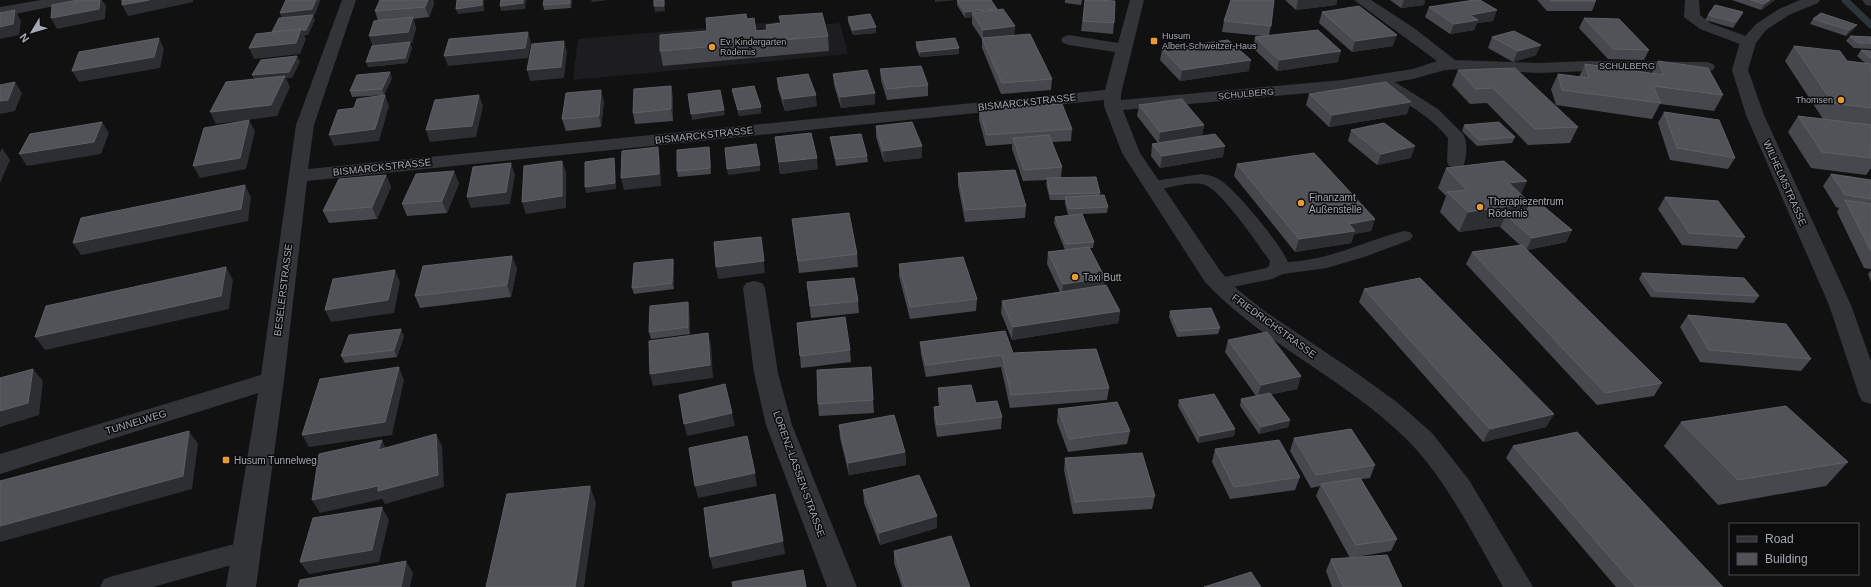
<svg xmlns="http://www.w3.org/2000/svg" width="1871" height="587" viewBox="0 0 1871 587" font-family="Helvetica,sans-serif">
<rect width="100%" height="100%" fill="#111112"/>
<path fill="#1d1d1f" d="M787 21 789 28 840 23 848 54 573 80 578 39Z"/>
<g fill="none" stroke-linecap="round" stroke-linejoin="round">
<path stroke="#2b353a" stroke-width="7" d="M1845 0 1871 25"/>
<path fill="#323437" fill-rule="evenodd" d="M1202 174C1210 175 1216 177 1223 182 1239 194 1280 243 1288 262 1330 260 1365 241 1404 231L1410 232 1413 236 1410 240 1364 257 1327 268 1283 274 1272 279 1218 290 1211 288 1209 284 1211 280 1266 268 1269 266 1270 261C1258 245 1219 186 1202 184 1186 182 1168 188 1153 191L1147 190 1145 186 1147 182 1153 181Z
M246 541 255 544 258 551 255 558 246 561 153 587H100L104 579 113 576Z"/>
<path fill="#323437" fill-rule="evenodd" d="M41 0H72L70 3 0 17V7Z
M342 0H356L314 125 308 169 1105 90 1115 52 1069 45 1063 43 1061 40 1063 37 1069 35 1118 43 1130 0H1144L1121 94V100L1342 80 1413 69 1437 61 1354 0H1371L1414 28 1455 60 1538 63 1588 61 1707 62 1713 64 1715 67 1713 70 1707 72 1588 71 1538 73 1465 69 1445 70 1413 79 1395 82 1438 109 1463 134C1468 141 1467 159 1463 166L1456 168 1449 166 1447 162 1448 138C1429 114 1401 101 1376 85L1342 90 1123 110 1140 153 1221 272 1238 290 1263 310 1358 374 1398 403 1432 433 1469 480 1533 587H1503C1477 541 1449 485 1414 447 1353 382 1266 347 1205 282L1122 153 1104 106V100L307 181 284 380 256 587H226L258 393 0 474V454L261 375 296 125Z
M1685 0H1699L1700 15 1710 23 1754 39 1756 42 1754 45 1748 47 1700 29 1684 17Z
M1862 0H1871V6L1866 5Z
M754 281 762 283 765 288 778 373 792 425 857 587H827L766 425 754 373 743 288 746 283Z"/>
<path fill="#323437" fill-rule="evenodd" d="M1800 0H1820L1818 3 1789 15 1766 30 1756 43 1748 70 1764 115 1851 305 1871 361V404L1862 401 1859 395 1829 305 1746 115 1732 70 1740 42 1756 24 1779 9Z"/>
</g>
<path fill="#47484d" d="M380 0H433L434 4 429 17 413 19 416 28 412 43H410L412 48 407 63 368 67 378 21 375 11Z
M544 0H572L571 8 544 10 543 5Z
M957 0 997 10 1015 26 1014 35 1052 79 1051 90 1001 94 982 48V39L972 24V17L965 18 957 5Z
M1065 0H1082L1081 5 1065 3Z
M1085 0 1114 23 1113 34 1081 31Z
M1285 0H1337L1336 5 1296 10Z
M1390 0H1425L1424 5 1401 8Z
M1537 0H1595L1596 1 1592 11H1547Z
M1732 0H1775L1761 10Z
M1429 7 1493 21 1477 23 1474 30 1450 34 1425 17Z
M1322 12 1393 46 1352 52 1319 23Z
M1743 12 1740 18 1733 28 1705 20 1708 15Z
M779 16 828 36 829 51 663 66 660 51 707 31 747 19 756 31 766 30 780 23Z
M848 17 876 33 853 35 848 22Z
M1584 18 1649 50 1644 60 1608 59 1579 28Z
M1813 19 1853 30 1846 36 1810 24Z
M1224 21 1271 26 1269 35 1338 62 1277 71 1253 48 1255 37 1263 36 1222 32Z
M1850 36 1871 37V49L1854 48 1846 41Z
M1492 37 1536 55 1513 62 1488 48Z
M916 42 959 48V54L920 57 916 48Z
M1794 46 1847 61 1871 64V168L1866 175 1811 168 1788 132 1798 116 1823 119 1785 61Z
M1162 49 1249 71 1180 81 1160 60Z
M1861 50 1871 51V64L1865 63 1857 56Z
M1658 61 1723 95 1714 111 1660 104 1652 119 1556 105 1551 89 1558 74 1579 77 1585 64 1652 73Z
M880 69 928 85V96L887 100 881 80Z
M1458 70 1578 127 1570 143 1528 145 1487 103 1470 104 1452 85Z
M833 74 875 104 841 108 834 85Z
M392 78 384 95 352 97 350 91Z
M777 78 817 106 785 111 778 89Z
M732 89 761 113 739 116 733 94Z
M1309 94 1407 114 1329 127 1306 105Z
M673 97V121L635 124 633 113Z
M604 101 601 127 566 131 562 119Z
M1139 105 1204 125 1202 136 1223 157 1160 168 1151 156 1152 144 1158 143 1137 116Z
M979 109 1072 129 1071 141 1052 142 1062 167 1061 177 1100 193V196L1108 207 1107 213 1082 214 1094 242 1093 248H1089L1105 278 1104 286 1120 311 1118 323 1012 340 1001 313 1002 301 1060 292 1047 264 1048 252 1065 250 1054 223 1055 217 1068 215 1065 203V200H1050L1046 184 1047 180 1023 181 1012 149V144L986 146 979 120Z
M1664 112 1735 158 1728 169 1670 160 1658 123Z
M1464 125 1515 137 1512 143 1477 146 1462 131Z
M876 126 922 146V158L884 162 876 137Z
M1351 130 1411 158 1377 165 1348 141Z
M775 137 818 169 780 174Z
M830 137 867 156 868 162 836 166 831 143Z
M709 147 710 153 711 174 678 177 677 171Z
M1237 164 1375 219 1371 231 1354 234 1351 243 1295 252 1234 176Z
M1446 168 1521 194 1528 201 1572 230 1566 242 1527 250 1662 383 1654 396 1597 405 1466 264 1472 252 1520 245 1500 227 1501 226 1459 232 1440 212 1446 196 1438 188Z
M958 173 1026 206 1025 218 965 222 958 185Z
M1831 174 1871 180V269L1864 268 1837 212 1839 208 1836 207 1823 186Z
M386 175 391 187 377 219 329 223 323 211Z
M459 183 447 213 407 216 402 204Z
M1665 197 1745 237 1737 249 1682 245 1658 209Z
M792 219 857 254 858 267 799 273Z
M673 259 674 265V289L634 294 632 288Z
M899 264 977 299 976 311 910 319 899 276Z
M517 268 511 297 420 308 415 296Z
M1871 270V282L1868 274Z
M1642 273 1759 296 1754 303 1651 297 1639 279Z
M807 282 858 301 859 313 811 318Z
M1364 289 1554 414 1546 427 1483 442 1359 302Z
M688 302 689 308 690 334 651 339 649 332Z
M1170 311 1220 328 1218 334 1177 337 1169 317Z
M1688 315 1811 359 1801 371 1700 362 1680 327Z
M797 323 850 350 851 362 801 368Z
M404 336 397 357 345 363 341 356Z
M1228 340 1301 376 1297 389 1271 394 1290 420 1288 427 1259 434 1240 406 1241 399 1256 396 1225 352Z
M920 342 1013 353 1109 388 1107 400 1010 408 1001 367 926 377 921 354Z
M871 367 874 413 819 416 818 404Z
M938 388 976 403 1002 417 1001 429 937 437 934 419V407L939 406 938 401Z
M1179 400 1235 429 1234 436 1198 443 1178 406Z
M1058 409 1130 431 1127 444 1068 452 1057 422Z
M1681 422 1848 462 1826 486 1718 505 1664 446Z
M839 425 905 452 906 465 849 475 840 438Z
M1294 438 1375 465 1370 478 1361 479 1397 539 1391 551 1350 558 1316 496 1320 486 1311 488 1290 451Z
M1513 446 1723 587H1616L1506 458Z
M1215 449 1300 477 1295 490 1230 499 1212 462Z
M1065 458 1155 496 1152 509 1073 514 1064 470Z
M863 490 937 528 880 545 864 503Z
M894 551 970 587H902L894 563Z
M1331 559 1402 587H1332L1326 571Z"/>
<path fill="#2d2e31" d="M100 0H102L106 6 105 19 57 29 51 18Z
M149 0H193V2L128 16 122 5Z
M316 0H320V1L315 15H313L315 20 308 35 304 36 306 39 300 54 254 59 249 48 274 39 282 18 280 13Z
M428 0H433L434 4 429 17 425 7Z
M482 0H484V11L458 14 456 9Z
M523 0H526L525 9 501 11 500 6Z
M570 0H572L571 8 570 3Z
M591 0H608L592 2Z
M664 0 665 11 655 12 654 6Z
M935 0H957L935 2Z
M1298 0H1337L1336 5 1296 10Z
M1404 0H1425L1424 5 1401 8Z
M1770 0H1775L1761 10 1764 4Z
M997 9V14L972 13V17L965 18V12Z
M15 10 21 21 19 35 0 39V27Z
M1497 10 1493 21 1477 23 1474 30 1450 34 1454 24 1470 15Z
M1743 12 1740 18 1733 28 1736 22Z
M413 17 416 28 412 43H410L412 48 407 63 368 67 366 62 373 47 369 36Z
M1857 25 1853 30 1846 36 1849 30Z
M1015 26 1014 36 983 39V30Z
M876 27V33L853 35V30Z
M528 32 531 43 528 58 448 66 444 56Z
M1397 35 1393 46 1352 52 1355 41Z
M159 38 164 49 160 68 79 82 72 71Z
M564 41 567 52 564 78 530 81 527 70Z
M1541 45 1536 55 1513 62 1518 51Z
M959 48V54L920 57V52Z
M1341 51 1338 62 1277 71 1279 60Z
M297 56 300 62 292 78H286L290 87 277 116 216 124 210 112 255 81 252 75Z
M1251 60 1249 71 1180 81 1182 70Z
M390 72 392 78 384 95 382 89Z
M15 82 22 93 15 111 0 114V101Z
M671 86 673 97V121L671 109Z
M601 90 604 101 601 127 599 116Z
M875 93V104L841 108 840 97Z
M385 95 389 106 379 141 334 146 329 135Z
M479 95 483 106 476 137 430 142 426 130Z
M816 95 817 106 785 111 783 99Z
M1411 102 1407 114 1329 127 1332 115Z
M761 107V113L739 116 738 110Z
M724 110 725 115 692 120 691 114Z
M249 120 255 131 246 169 200 178 193 166Z
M102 122 109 133 101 154 27 166 19 154Z
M1204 125 1202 137 1159 143 1160 132Z
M922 146V158L884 162 883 151Z
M1225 146 1223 157 1160 168 1162 156Z
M1415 146 1411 158 1377 165 1381 154Z
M658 147 660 159 661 186 624 190 621 178Z
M709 147 710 153 711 174 710 168Z
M2 148 10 160 0 183V152Z
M614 158 615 164 616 189 586 193 585 187Z
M817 158 818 169 780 174 779 162Z
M562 161 566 172V208L526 214 522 202Z
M511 163 515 175 510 204 471 208 467 197Z
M760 165V171L728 175 727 169Z
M454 171 459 183 447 213 442 201Z
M386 175 391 187 377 219 372 207Z
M1527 181 1518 201 1509 183Z
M245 185 251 197 248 221 81 255 73 243Z
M1530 203 1521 223 1506 215 1501 226 1459 232 1468 212Z
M1375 219 1371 231 1354 234 1351 243 1295 252 1299 239 1349 224Z
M1572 230 1566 242 1526 250 1532 238Z
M761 237 765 273 718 279 716 267Z
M512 256 517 268 511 297 507 285Z
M673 259 674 265V289L672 283Z
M226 267 233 280 229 309 45 350 35 337Z
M395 270 400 282 394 313 331 322 325 310Z
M1105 278 1103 290 1062 296 1063 284Z
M688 302 689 308 690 334 688 327Z
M1120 311 1118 323 1012 340 1013 327Z
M401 329 404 336 397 357 394 350Z
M708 333 711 345 713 378 653 386 650 374Z
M399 367 404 380 392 435 309 447 302 435Z
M33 369 43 381 39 415 0 427V411Z
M1301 376 1297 389 1257 398 1261 385Z
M732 413 735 426 687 436 684 424Z
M1554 414 1546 427 1483 442 1490 429Z
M1290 420 1288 427 1259 434 1261 427Z
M1235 429 1234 436 1198 443 1200 436Z
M189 431 198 444 192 489 0 542V526Z
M436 434 442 446 444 487 385 504 382 499 320 513 312 500 378 486Z
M382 440 388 453 378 450Z
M905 452 906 465 849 475 848 463Z
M755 473 757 486 698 498 695 486Z
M590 486 596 503 584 587H575Z
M382 507 389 520 379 562 309 574 300 562Z
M937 516V528L880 545 879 533Z
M783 541 785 554 713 569 710 557Z
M406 561 413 573 410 587H401Z"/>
<path fill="#515358" stroke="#5e6066" d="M77 0H100L99 9 51 18 52 5Z
M122 0H149L122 5Z
M286 0H316L312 9 280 13Z
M380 0H428L425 7 375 11Z
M457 0H482V5L456 9Z
M501 0H523V3L500 6Z
M544 0H570V3L543 5Z
M654 0H664V6H654Z
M957 0H991L997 9 965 12Z
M1085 0H1099L1115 1 1114 23 1083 21Z
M1231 0H1274L1271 26 1224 21Z
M1474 0H1480L1497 10 1470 15 1478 20 1454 24 1429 7Z
M1551 0H1595L1596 1H1551Z
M1751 0H1770L1764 4Z
M1715 5 1743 12 1736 22 1708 15Z
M1359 6 1397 35 1355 41 1322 12Z
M1003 9 1015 26 983 30 972 13Z
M15 10 13 24 0 27V13Z
M822 13 828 36 660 51V35L707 31 706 18 746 14 747 19 754 18 756 31 767 30 766 25 781 23 779 16Z
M1821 13 1857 25 1849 30 1813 19Z
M870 14 876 27 853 30 848 17Z
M313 15 306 30H302L301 29 272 32 279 18Z
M413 17 408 32 369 36 374 21Z
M1584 18 1619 19 1649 50 1613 49Z
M301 29 296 43 249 48 256 34Z
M1318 30 1341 51 1279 60 1255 37Z
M1514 31 1541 45 1518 51 1492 37Z
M528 32 525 48 444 56 449 39Z
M1030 34 1052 79 1002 83 982 38Z
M1850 36 1871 37V43H1858Z
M159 38 154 57 72 71 79 52Z
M955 38 959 48 920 52 916 42Z
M1228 40 1251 60 1182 70 1162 49Z
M564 41 561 67 527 70 532 44Z
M410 42 405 58 366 62 372 46Z
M1794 46 1840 51 1847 61 1871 64V108L1833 103Z
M1861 50 1871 51V58L1869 57Z
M297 56 289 72 252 75 261 60Z
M1658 61 1708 68 1723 95 1653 86 1661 103 1562 90 1558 74 1589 78 1585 64 1664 75Z
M921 66 928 85 887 89 880 69Z
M1515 68 1578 127 1535 129 1493 88 1476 89 1458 70Z
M867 70 875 93 840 97 833 74Z
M390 72 382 89 350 91 357 75Z
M808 74 816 95 783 99 777 78Z
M285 76 271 105 210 112 226 82Z
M15 82 8 100 0 101V85Z
M1386 82 1411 102 1332 115 1309 94Z
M671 86V109L633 113 634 89Z
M754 86 761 107 738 110 732 89Z
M601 90 599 116 562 119 566 93Z
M720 90 724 110 691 114 688 94Z
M385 95 375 129 329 135 338 110 354 108 357 99Z
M479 95 472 126 426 130 435 100Z
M1182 99 1204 125 1160 132 1139 105Z
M1062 104 1072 129 987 135 979 109Z
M1664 112 1719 120 1735 158 1677 148Z
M1798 116 1871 125V149H1869L1871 151V158L1822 152Z
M249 120 240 158 193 166 204 128Z
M102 122 94 142 19 154 30 134Z
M912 122 922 146 883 151 876 126Z
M1499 122 1515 137 1479 140 1464 125Z
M1384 123 1415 146 1381 154 1351 130Z
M811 133 817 158 779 162 775 137Z
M861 134 867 156 836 159 830 137Z
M1215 134 1225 146 1162 156 1152 144Z
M1049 135 1062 167 1024 170 1013 138Z
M756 144 760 165 727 169 725 148Z
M658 147 659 174 621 178 622 151Z
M709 147 710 168 677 171V150Z
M1314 153 1375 219 1349 224 1355 231 1299 239 1237 164Z
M614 158 615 183 585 187V162Z
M562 161V196L522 202 524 166Z
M1504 161 1527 181 1509 183 1530 203 1468 212 1447 192 1467 190 1446 168Z
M511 163 506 192 467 197 473 167Z
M1015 170 1026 206 965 210 958 173Z
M454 171 442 201 402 204 416 174Z
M1831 174 1871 180V199L1845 195Z
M386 175 372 207 323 211 339 179Z
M1096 177 1100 193 1050 194 1047 178Z
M245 185 241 209 73 243 81 218Z
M1104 195 1108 207 1069 209 1065 197Z
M1665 197 1718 201 1745 237 1689 233Z
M1536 200 1572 230 1532 238 1506 215 1527 211 1530 203 1528 201Z
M1845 200 1871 204V251Z
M849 213 857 254 798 261 792 219Z
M1082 214 1094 242 1066 244 1055 217Z
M761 237 764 261 716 267 714 242Z
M1522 245 1662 383 1605 393 1472 252Z
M1089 247 1105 278 1063 284 1048 252Z
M512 256 507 285 415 296 423 266Z
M963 257 977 299 910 307 899 264Z
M673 259 672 283 632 288 634 263Z
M226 267 221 296 35 337 46 306Z
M395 270 388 300 325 310 333 279Z
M1642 273 1744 278 1759 296 1655 291Z
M854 278 858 301 810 306 807 282Z
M1420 278 1554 414 1490 429 1364 289Z
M1106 285 1120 311 1013 327 1002 301Z
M688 302V327L649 332 650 306Z
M1211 308 1220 328 1179 331 1170 311Z
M1688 315 1786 324 1811 359 1709 350Z
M845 317 850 350 800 356 797 323Z
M401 329 394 350 341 356 349 335Z
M1005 331 1013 353 1096 349 1109 388 1011 395 1002 355 926 365 920 342Z
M1267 332 1301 376 1261 385 1228 340Z
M708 333 710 365 650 374 649 341Z
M399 367 385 422 302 435 320 379Z
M871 367 873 400 818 404 817 370Z
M33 369 28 403 0 411V378Z
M725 384 732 413 684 424 679 395Z
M971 385 976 403 997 401 1002 417 937 425 934 407 942 406 938 388Z
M1270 393 1290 420 1261 427 1241 399Z
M1214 394 1235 429 1200 436 1179 400Z
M1117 402 1130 431 1069 439 1058 409Z
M1786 406 1848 462 1738 480 1681 422Z
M894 415 905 452 848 463 839 425Z
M1351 429 1375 465 1316 475 1294 438Z
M189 431 183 476 0 526V481Z
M1577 432 1723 587H1636L1513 446Z
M436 434 438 475 378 491V486L312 500 319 454 382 440 378 450Z
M747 436 755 473 695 486 689 448Z
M1279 440 1300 477 1234 487 1215 449Z
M1142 453 1155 496 1075 502 1065 458Z
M919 475 937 516 879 533 863 490Z
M1360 478 1397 539 1356 545 1321 484Z
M590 486 575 587H486L507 494Z
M775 494 783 541 710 557 704 508Z
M382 507 372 550 300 562 313 518Z
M951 536 970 587H905L894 551Z
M1387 555 1402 587H1343L1331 559Z
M406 561 401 587H298L300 580Z
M803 570 806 587H733L732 582Z
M1251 572 1261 587H1204Z"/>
<g fill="#e79b34" stroke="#0c0c0d" stroke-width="1.5">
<rect x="1150" y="37" width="8" height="8" rx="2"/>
<circle cx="712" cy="47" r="4"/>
<circle cx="1841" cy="100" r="4"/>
<circle cx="1301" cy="203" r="4"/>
<circle cx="1480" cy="207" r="4"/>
<circle cx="1075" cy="277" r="4"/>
<rect x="222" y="456" width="8" height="8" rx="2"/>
</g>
<g text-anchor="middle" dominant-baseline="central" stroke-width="3" stroke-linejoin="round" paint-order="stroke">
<g font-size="9" fill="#a3a9b2" stroke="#0c0c0d" text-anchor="start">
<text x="1162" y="36">Husum<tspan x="1162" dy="10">Albert-Schweitzer-Haus</tspan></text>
<text x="720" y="42">Ev. Kindergarten<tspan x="720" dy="10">Rödemis</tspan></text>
<text x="1833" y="100" text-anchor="end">Thomsen</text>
</g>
<g font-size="9" fill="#a3a9b2" stroke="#0c0c0d">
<text x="1627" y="66">SCHULBERG</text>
<text transform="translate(1246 94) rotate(-5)">SCHULBERG</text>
</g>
<g font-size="10" fill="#a3a9b2" stroke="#0c0c0d">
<text transform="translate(1027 102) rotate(-6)">BISMARCKSTRASSE</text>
<text transform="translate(704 135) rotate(-6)">BISMARCKSTRASSE</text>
<text transform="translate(382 167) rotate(-6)">BISMARCKSTRASSE</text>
<text transform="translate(1785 183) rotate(66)">WILHELMSTRASSE</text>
<text transform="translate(283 290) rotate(-83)">BESELERSTRASSE</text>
<text transform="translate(1274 326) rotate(36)">FRIEDRICHSTRASSE</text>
<text transform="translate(136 422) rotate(-17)">TUNNELWEG</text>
<text transform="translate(799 474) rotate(70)">LORENZ-LASSEN-STRASSE</text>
</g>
<g font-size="10" fill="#a3a9b2" stroke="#0c0c0d" text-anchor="start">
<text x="1309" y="197">Finanzamt<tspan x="1309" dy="12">Außenstelle</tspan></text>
<text x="1488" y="201">Therapiezentrum<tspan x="1488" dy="12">Rödemis</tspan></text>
<text x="1083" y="277">Taxi Butt</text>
<text x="234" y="460">Husum Tunnelweg</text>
</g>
</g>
<rect x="1729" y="523" width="130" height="52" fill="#0c0c0d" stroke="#484b4f"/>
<rect x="1737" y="536" width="20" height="6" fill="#323437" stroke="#484b4f"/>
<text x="1765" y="543" font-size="12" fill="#a3a9b2">Road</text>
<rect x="1737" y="553" width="20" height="12" fill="#515358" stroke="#484b4f"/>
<text x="1765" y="563" font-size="12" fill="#a3a9b2">Building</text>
<g transform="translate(32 32) rotate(232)" stroke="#0c0c0d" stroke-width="3" paint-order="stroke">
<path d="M0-3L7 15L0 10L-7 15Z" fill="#a3a9b2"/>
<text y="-6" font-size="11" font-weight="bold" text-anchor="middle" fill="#a3a9b2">N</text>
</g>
</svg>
